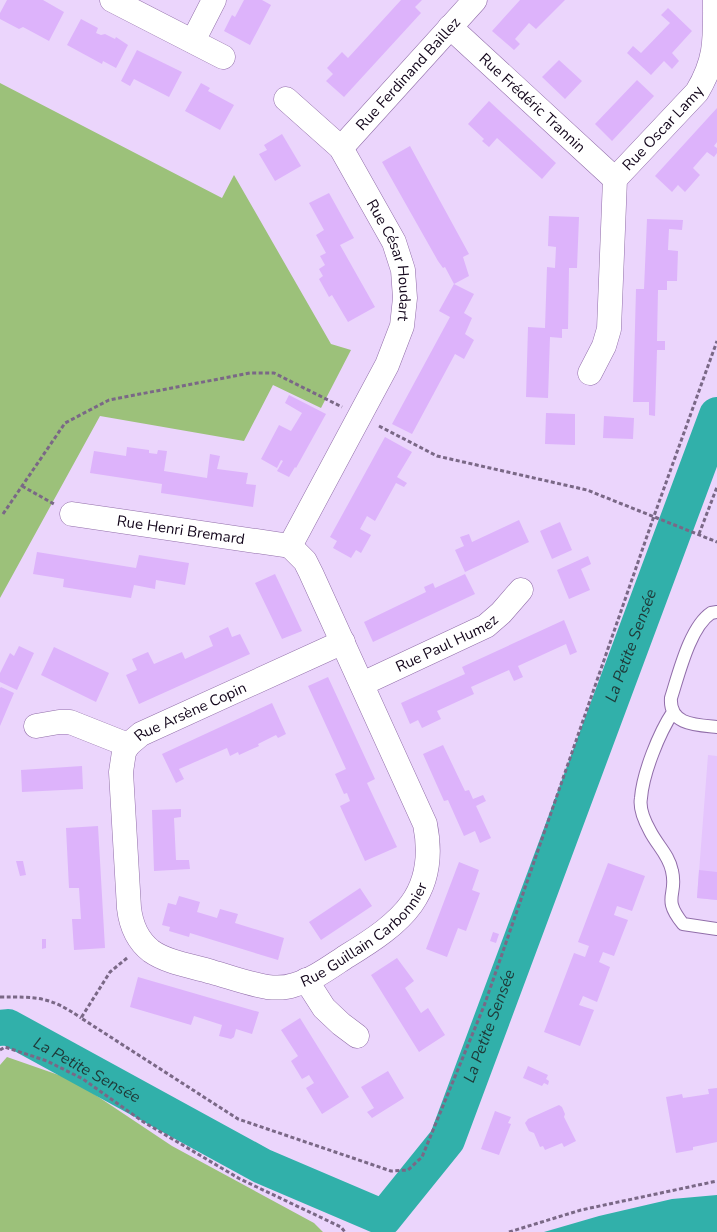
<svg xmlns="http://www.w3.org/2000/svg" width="717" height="1232" viewBox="0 0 717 1232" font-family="'Nunito Sans',sans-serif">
<rect width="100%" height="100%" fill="#ebd5fc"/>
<path fill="#e5c5fd" d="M708 755 717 756V900L697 898Z"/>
<path fill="#9cc17a" d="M0 83 222 198 234 175 331 344 351 350 321 408 273 385 244 441 100 416 0 598Z
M7 1057 73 1080 172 1146 314 1223 323 1232H0V1065Z"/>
<path fill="#31b0aa" d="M717 1195V1232H544L599 1216 672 1199Z"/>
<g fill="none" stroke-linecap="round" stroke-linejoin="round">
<path stroke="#31b0aa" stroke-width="36" id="s1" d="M0 1028 8 1027 262 1166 384 1218 447 1140 717 415"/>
</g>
<path fill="#ddb3fb" d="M7 0H43L64 12 49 41 23 27 19 29 0 19V13Z
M244 0H262L271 5 250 45 224 31 232 15 235 17Z
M401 0H422L415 7 421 13 344 97 326 81 333 74 327 68 342 52 348 58Z
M520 0H565L536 29 529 23 515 39 520 44 514 50 492 31Z
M668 8 692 31 672 53 679 61 672 69 664 61 651 75 627 53 633 46 641 53 670 23 661 15Z
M81 19 98 28 96 33 101 35 105 34 115 39 116 37 128 45 116 68 103 61 102 64 67 45Z
M137 50 182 72 169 97 134 79 130 86 121 81Z
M559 60 582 81 565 99 542 77Z
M637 80 654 96 612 141 595 124Z
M201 83 210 88 208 91 234 105 220 130 185 111Z
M489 101 556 163 542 179 497 138 489 147 482 141 484 139 468 124Z
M717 108V142L714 146 717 148V153L714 157 707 152 693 168 700 175 685 192 678 185 672 192 655 176Z
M282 134 301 166 275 181 259 154 267 150 264 145Z
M410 146 469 254 463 257 469 276 454 284 445 267 443 268 438 261 382 162Z
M329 193 354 238 340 245 375 307 348 322 332 295 329 297 319 279 323 276 319 269 325 265 320 256 326 253 316 235 324 230 309 203Z
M549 216 579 217 577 268H569L568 329H562V338L550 337 548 398 526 397 528 327 545 328 547 267 555 268 556 247 548 246Z
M647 219 683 220 682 230 669 229 668 250 678 251 677 281H667V290H658L657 341H665V350H657L655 416 649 415V402H633L636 289H644Z
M454 284 474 294 464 313 472 318 465 334 474 340 464 359 455 354 412 434 392 424 450 317 439 311Z
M289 395 326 414 296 468 295 467 289 477 277 471 283 461 281 460 277 468 261 459 279 425 291 431 302 413 285 403Z
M546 413 575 414V445L545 444Z
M604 416 634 418 633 439 603 438Z
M385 437 412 452 397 477 407 483 404 487 396 483 375 521 367 516 360 529 371 535 361 553 356 550 351 558 333 548 337 541 330 537Z
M127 447 149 450V453L157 454 158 450 167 451 164 471 207 478 210 454 220 456 217 469 248 473 246 484 256 485 253 507 161 493 162 484 90 473 94 451 126 456Z
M519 520 529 542 465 572 455 550 464 546 460 537 469 534 472 542Z
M560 522 572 550 552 559 540 531Z
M37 552 136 568 139 555 189 563 185 585 156 580 155 589 134 585 131 598 63 587 64 579 33 574Z
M588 556 591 564 581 569 590 590 569 599 557 570Z
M275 574 302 631 282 639 255 583Z
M465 574 475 594 373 642 364 622 426 592 424 587 433 583 435 588Z
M564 620 577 652 570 655 566 644 518 666 523 677 514 681 509 670 471 687 474 694 437 711 441 719 422 728 418 720 410 724 401 703 465 674 462 667Z
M228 627 232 637 240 634 250 654 139 704 126 675 137 670 132 659 148 652 154 664 182 652 185 659 213 646 209 636Z
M19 646 34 653 17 690 0 682V673L10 653 14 656Z
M54 647 109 673 96 702 41 675Z
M328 677 375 779 367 783 397 847 365 861 340 806 350 801 347 793 344 794 335 774 346 769 308 686Z
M1 687 14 693 0 726V688Z
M272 703 286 734 278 738 276 735 258 744 259 746 239 755 238 752 230 756 227 748 179 769 184 779 176 783 162 754Z
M443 745 465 791 469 790 473 799 483 795 486 801 476 806 491 838 480 843 475 831 464 836 448 800 444 801 423 754Z
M82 766 83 789 22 792 21 770Z
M181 809V817L174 818 176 860H189L190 869 154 871 152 810Z
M98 826 105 948 74 950 72 919H81L79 888H69L66 828Z
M16 861H23L26 875 20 876Z
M459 862 479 870 472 890 480 893 466 931 458 928 447 957 426 949Z
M608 863 645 876 632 911 617 906 614 915 628 920 614 956 603 952 599 962 610 967 597 1002 583 996 579 1005 594 1010 580 1046 544 1032 574 953 585 957 589 946 578 942Z
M699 870 717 872V900L697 898Z
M360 888 372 906 321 940 309 922Z
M179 896 200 902 197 912 217 918 220 909 238 914 235 923 284 938 278 960 190 933 189 937 169 931 170 927 162 925 168 903 176 905Z
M493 932 499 934 496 943 490 941Z
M42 939H46V948L42 949Z
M397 958 414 981 405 988 421 1013 428 1008 445 1035 419 1052 371 975Z
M138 977 259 1012 252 1034 236 1029 234 1037 231 1039 219 1036 222 1025 194 1016 191 1025 130 1007Z
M300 1018 349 1097 322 1114 306 1088 314 1083 309 1075 302 1079 291 1061 298 1056 281 1030Z
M528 1066 548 1075 546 1079 549 1081 548 1085 544 1083 542 1086 523 1078Z
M388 1071 404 1098 372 1118 367 1112 374 1108 361 1087Z
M717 1088V1142L693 1147V1150L676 1153 666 1097 682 1094 683 1098 709 1094 708 1089Z
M559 1105 562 1107 565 1114 564 1117 576 1141 564 1147 562 1143 545 1150 543 1146 540 1147 534 1133 529 1131 525 1123 528 1119Z
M495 1111 511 1117 508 1123 511 1124 499 1155 481 1149Z"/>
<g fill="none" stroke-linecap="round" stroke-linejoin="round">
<g stroke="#916ea9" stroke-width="14">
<path id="service" d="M717 612 711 613C690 627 679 673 671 698 669 725 696 725 717 727
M673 712C659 733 643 773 641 798 639 808 645 822 650 831 657 845 669 855 672 871 678 896 661 897 683 924L717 929"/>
</g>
<g stroke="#916ea9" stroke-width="25">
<g id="minor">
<path d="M112 0 223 57"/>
<path id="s2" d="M450 27 615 179"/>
<path d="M193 41 214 0"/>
<path id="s3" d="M286 99 341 148 394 242 403 270 405 298 402 326 387 365 290 546"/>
<path id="s4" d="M341 148 475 0"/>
<path id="s5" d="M590 373 604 346 609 329 615 179 697 92C717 59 715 38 715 0"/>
<path id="s6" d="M72 514 290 546"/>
<path id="s7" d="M362 684 486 626 501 613 521 590"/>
<path id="s8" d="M36 726 59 722H70L128 745 141 734 343 642"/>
<path id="s9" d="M128 745 124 752 121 772 129 908C131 925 137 940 151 951 168 963 193 966 212 972 230 977 249 984 267 987 276 988 286 988 294 985 313 980 330 967 347 956 401 923 439 894 425 824L311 573 305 561 290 546"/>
<path d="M306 980 324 1008 341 1024 357 1036"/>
</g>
</g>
<path stroke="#7a6886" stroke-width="3" stroke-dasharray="4 2.5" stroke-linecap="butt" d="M379 426 437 456 587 490 717 542
M22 486 54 504
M3 514 65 423 109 400 250 373H274L342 407
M699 534 717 487
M127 958 110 972 81 1018 238 1119 391 1171 408 1170 422 1157 484 1006 654 516 717 341
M0 997C37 997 49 996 81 1018
M0 1050 5 1047 47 1061 83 1079 142 1121 240 1179 341 1227 345 1232
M509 1232 581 1210 717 1181"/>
<use href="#service" stroke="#fff" stroke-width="12"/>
<use href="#minor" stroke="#fff" stroke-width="24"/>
</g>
<g text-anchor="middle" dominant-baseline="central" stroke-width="4" stroke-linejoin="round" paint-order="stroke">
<g font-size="15" fill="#12051a" stroke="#ebd5fc">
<text stroke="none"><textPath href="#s4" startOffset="100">Rue Ferdinand Baillez</textPath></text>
<text stroke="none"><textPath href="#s2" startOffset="112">Rue Frédéric Trannin</textPath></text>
<text stroke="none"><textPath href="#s5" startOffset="268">Rue Oscar Lamy</textPath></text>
<text stroke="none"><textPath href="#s3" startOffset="198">Rue César Houdart</textPath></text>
<text stroke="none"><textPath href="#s6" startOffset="110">Rue Henri Bremard</textPath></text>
<text stroke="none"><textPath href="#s7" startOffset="94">Rue Paul Humez</textPath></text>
<text stroke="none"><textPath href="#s8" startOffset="168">Rue Arsène Copin</textPath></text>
<text stroke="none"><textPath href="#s9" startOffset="451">Rue Guillain Carbonnier</textPath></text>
</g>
<g font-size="16" font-style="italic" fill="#1f3938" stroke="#ebd5fc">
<text stroke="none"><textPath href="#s1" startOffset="1058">La Petite Sensée</textPath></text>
<text stroke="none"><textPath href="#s1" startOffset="652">La Petite Sensée</textPath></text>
<text stroke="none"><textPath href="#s1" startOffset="98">La Petite Sensée</textPath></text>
</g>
</g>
</svg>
